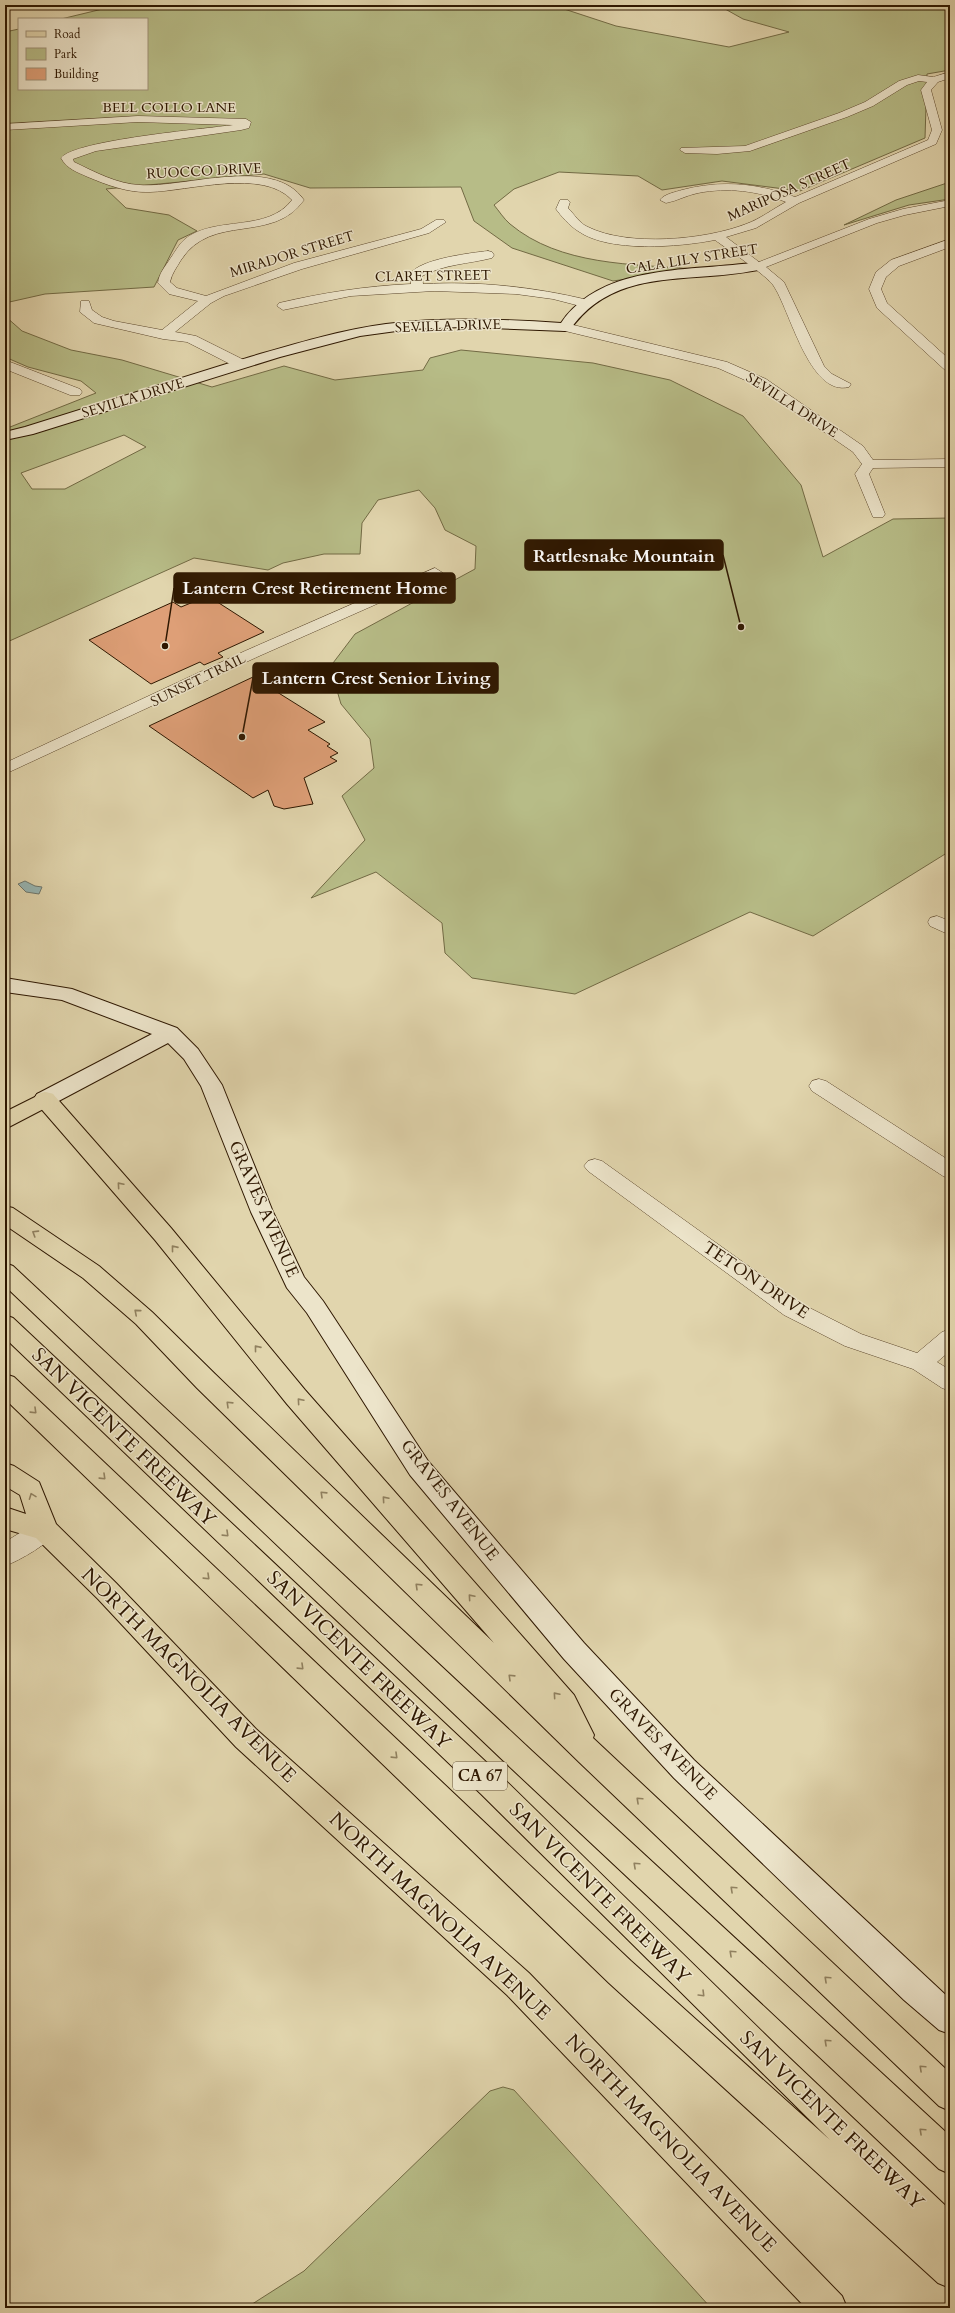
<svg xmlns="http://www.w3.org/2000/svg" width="955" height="2313" viewBox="0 0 955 2313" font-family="Cardo,serif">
<rect width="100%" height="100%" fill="#e1d5ad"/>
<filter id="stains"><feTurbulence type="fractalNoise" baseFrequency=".005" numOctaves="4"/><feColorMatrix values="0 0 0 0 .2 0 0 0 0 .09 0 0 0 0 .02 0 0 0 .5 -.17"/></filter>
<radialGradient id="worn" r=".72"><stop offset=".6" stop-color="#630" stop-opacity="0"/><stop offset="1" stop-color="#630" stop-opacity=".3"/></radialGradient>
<path fill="#b7bc87" stroke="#726a44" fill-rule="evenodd" d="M114 5H552L616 26 729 47 789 32 743 19 718 5H929L950 11V70L927 74 925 138 800 191 722 181 662 190 638 176 559 172 514 189 494 205C499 211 504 219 510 224 560 266 633 264 694 269L613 281 512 248 474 221 461 187 310 188 264 174 106 189 126 208 169 215 197 231 178 240 154 287 45 294 5 303V32L19 29V89H147V19H61L115 6Z
M950 182V199L909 205 844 225 896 200Z
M5 316 22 331 71 350 122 360 212 387 284 366 335 380 423 370 430 358 461 350 593 363 670 380 743 416 801 485 823 557 893 519 950 518V851L813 936 750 912 575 994 472 978 445 953 442 923 376 872 311 898 365 840 342 796 374 768 370 739 341 704 330 667 355 634 475 569 476 546 445 530 435 508 419 490 378 500 362 523 360 554H324L283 563 268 570 194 558 5 643V429L96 393 81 381 28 367 5 357ZM124 435 146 447 65 489H32L21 473Z
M503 2087 514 2090 711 2308H246L304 2271 490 2091Z"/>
<path fill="#97b6b4" stroke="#6d766c" d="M25 881 35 886 42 887 39 894 26 892 18 884Z"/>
<path fill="#de9f77" stroke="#2e1700" d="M208 596 264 632 218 653 223 657 204 665 200 662 151 684 89 640 173 602 181 607Z
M253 677 325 722 308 730 330 744 327 746 338 753 330 757 337 761 304 778 313 804 284 809 274 806 268 790 253 798 149 726Z"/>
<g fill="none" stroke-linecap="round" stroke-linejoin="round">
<g stroke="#5b462b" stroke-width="1">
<path id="street" d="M950 72V78L938 82 931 90 942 130 936 144 799 203 756 228 726 237 759 262 869 219 903 209 950 200V206L905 215 877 223 766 267 784 282 824 366 832 374 851 384 849 387C809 397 790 309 773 285 766 275 727 249 715 240 679 247 609 253 578 231 570 226 561 216 556 209L560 200H568L570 202 568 208C574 214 580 224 588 227 628 247 705 240 746 224 760 219 773 209 786 202 758 191 728 187 698 193 687 195 677 201 666 203L660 200C664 194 676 192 682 190 721 180 757 183 795 197L928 140 932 130 921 90 927 82 919 81 907 85 873 106 847 117 750 151 717 154 685 153 680 150 681 148 745 146 839 113 865 102 899 81 918 75 933 77Z
M138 116 246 119 251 122 249 128 241 130 96 151 73 159 74 162C95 172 117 184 140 185 185 188 273 155 304 200 272 245 212 212 181 260 177 267 172 273 170 282L177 288 206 296 294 263 421 229 436 220H444L446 222 429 233 302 269 224 296 211 303 175 332 196 336 246 361 248 364 246 367H236L187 342 163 339 94 323 80 312 81 301H89L92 310 102 317 114 321 162 330 198 301 169 294 158 283C159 273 165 267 170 259 175 252 179 244 185 239 216 215 267 233 292 200 263 168 189 191 150 192 128 193 107 185 88 177 77 172 67 169 61 158 75 140 205 129 233 125L138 122 5 130V124Z
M950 239V247L899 266 886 277 881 289 887 303 950 360V371L945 370 877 308 869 289 876 272 891 260Z
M488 251 492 252 494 255 492 258C468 264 445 264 422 276L423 284C479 281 534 287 588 300L590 303 584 307 553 299 516 294 434 291 351 296 283 310 277 306 279 303C322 293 366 286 411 284L410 274C420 259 470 253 488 251Z
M565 323 727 362 766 379 863 446 873 460 950 459V467L873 468 869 474 885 514 883 517H873L855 474 862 464 853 452 756 385 718 368 561 330 559 327Z
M5 360 80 389 82 392 80 395H70L5 369Z
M435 568 443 573 440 576 257 657 5 774V763L245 651Z
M937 916 950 921V935L930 926 928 922 930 918Z
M819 1079 826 1081 950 1161V1179L943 1176 812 1091 809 1086 812 1081Z
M595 1159 602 1161 800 1303 861 1334 917 1353 942 1332 950 1329V1351L937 1362 950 1370V1391L942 1388 913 1369 845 1346 784 1315 588 1171 584 1166 588 1161Z
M45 1520 54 1523 57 1530C51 1543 20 1560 5 1566V1542L36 1523Z"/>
</g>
<g stroke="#2e1700" stroke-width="2">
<path id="secondary" d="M758 262 764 266 762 269C695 285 615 264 570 330L565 331 462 327 411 329 360 336 280 357 33 434 5 440V432L25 427C95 405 165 383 236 361 285 347 334 331 386 324 444 317 503 319 561 323 603 262 693 272 758 262Z
M5 978 72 989 177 1028 198 1049 222 1085 273 1212 304 1277 323 1301 428 1461 584 1643 694 1760 950 1999V2034L939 2030 904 2000 674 1778 564 1659 410 1475 307 1313 287 1288 251 1212 201 1086 184 1059 168 1043 53 1104 45 1106 37 1104 34 1099 37 1094 152 1034 62 1000 5 992Z"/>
</g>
<g stroke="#2e1700" stroke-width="2">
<path id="primary" d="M45 1092 53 1094 56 1099 53 1104 5 1129V1112Z
M5 1463 14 1466 39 1482 56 1524 116 1583 256 1729 529 1973 842 2296 847 2308H806L507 1995 236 1747 98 1599 36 1538 5 1529V1507L26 1514 20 1495 5 1486Z"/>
</g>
<g stroke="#2e1700" stroke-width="2">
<path id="highway" d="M45 1092 53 1094 171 1228 305 1390 574 1695 594 1735 593 1738 950 2073V2111L939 2106 579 1762 197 1388 136 1324 83 1278 5 1225V1206L13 1208 99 1266 152 1312 215 1374 494 1643 287 1404 155 1240 37 1104 34 1099 37 1094Z
M5 1263 13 1266 532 1751 950 2136V2174L939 2169 512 1769 5 1286Z
M5 1315 13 1318 501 1776 779 2048 950 2210V2288L938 2283 609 1983 5 1399V1374L14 1377 631 1961 830 2140 481 1794 5 1338Z"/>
</g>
<use href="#street" fill="#ece4ca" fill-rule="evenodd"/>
<use href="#secondary" fill="#ece4ca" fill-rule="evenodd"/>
<use href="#primary" fill="#e1d5ad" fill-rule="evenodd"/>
<use href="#highway" fill="#e1d5ad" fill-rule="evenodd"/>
</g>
<defs><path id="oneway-chevron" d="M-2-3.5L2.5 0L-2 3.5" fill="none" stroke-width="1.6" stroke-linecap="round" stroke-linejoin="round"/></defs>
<g stroke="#90805f">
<use href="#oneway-chevron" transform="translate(120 1185) rotate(-131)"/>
<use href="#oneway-chevron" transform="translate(35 1233) rotate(-148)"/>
<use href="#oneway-chevron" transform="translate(174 1248) rotate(-129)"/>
<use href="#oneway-chevron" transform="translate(137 1312) rotate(-139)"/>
<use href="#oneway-chevron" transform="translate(257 1348) rotate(-129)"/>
<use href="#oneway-chevron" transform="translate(300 1401) rotate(-131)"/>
<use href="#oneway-chevron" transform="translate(229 1404) rotate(-136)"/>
<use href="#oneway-chevron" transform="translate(34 1411) rotate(44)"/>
<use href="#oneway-chevron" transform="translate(103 1477) rotate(44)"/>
<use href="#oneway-chevron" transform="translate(323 1494) rotate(-136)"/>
<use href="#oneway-chevron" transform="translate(32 1496) rotate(-111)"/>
<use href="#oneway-chevron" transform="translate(385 1499) rotate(-131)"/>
<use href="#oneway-chevron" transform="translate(226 1534) rotate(44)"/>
<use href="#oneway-chevron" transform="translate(207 1577) rotate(44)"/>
<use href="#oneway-chevron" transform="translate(418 1586) rotate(-136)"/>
<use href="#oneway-chevron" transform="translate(471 1597) rotate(-131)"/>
<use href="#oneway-chevron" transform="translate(301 1667) rotate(44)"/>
<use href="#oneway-chevron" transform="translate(511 1677) rotate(-136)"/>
<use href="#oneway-chevron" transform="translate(556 1695) rotate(-131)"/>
<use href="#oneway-chevron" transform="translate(395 1756) rotate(44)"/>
<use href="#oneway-chevron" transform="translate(639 1800) rotate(-137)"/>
<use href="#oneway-chevron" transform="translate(636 1865) rotate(-137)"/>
<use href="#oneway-chevron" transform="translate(733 1889) rotate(-137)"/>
<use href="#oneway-chevron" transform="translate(732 1953) rotate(-137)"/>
<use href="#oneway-chevron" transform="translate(827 1979) rotate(-137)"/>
<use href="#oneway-chevron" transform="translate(702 1994) rotate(45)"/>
<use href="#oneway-chevron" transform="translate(827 2042) rotate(-137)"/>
<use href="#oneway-chevron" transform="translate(922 2068) rotate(-137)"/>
<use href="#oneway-chevron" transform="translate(922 2131) rotate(-137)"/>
</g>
<g text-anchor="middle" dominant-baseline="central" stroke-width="3" stroke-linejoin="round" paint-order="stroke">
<g font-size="14" fill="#2e1700" stroke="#ece4ca">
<text x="169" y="107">BELL COLLO LANE</text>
<text transform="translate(204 171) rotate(-3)">RUOCCO DRIVE</text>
<text transform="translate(789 190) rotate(-24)">MARIPOSA STREET</text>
<text transform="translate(292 254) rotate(-17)">MIRADOR STREET</text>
<text transform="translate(692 259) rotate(-9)">CALA LILY STREET</text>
<text transform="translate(433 276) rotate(-1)">CLARET STREET</text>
<text transform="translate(448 326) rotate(-2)">SEVILLA DRIVE</text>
<text transform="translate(133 398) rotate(-17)">SEVILLA DRIVE</text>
<text transform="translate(792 405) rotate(33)">SEVILLA DRIVE</text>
<text transform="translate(198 680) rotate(-26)">SUNSET TRAIL</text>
</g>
<rect fill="#ece4ca" stroke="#67543d" stroke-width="1" x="453" y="1762" width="54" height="28" rx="3"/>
<g font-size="16" font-weight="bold" fill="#2e1700">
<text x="480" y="1776">CA 67</text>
</g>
<g font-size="17" fill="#2e1700" stroke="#ece4ca">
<text transform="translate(264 1209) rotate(66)">GRAVES AVENUE</text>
<text transform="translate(756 1280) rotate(34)">TETON DRIVE</text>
<text transform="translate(450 1500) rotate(52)">GRAVES AVENUE</text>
<text transform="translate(663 1744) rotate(46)">GRAVES AVENUE</text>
</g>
<g font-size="20" fill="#2e1700" stroke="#ece4ca">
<text transform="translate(124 1437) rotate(44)">SAN VICENTE FREEWAY</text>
<text transform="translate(359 1660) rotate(44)">SAN VICENTE FREEWAY</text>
<text transform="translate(189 1675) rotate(45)">NORTH MAGNOLIA AVENUE</text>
<text transform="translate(600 1893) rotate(45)">SAN VICENTE FREEWAY</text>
<text transform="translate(440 1916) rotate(43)">NORTH MAGNOLIA AVENUE</text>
<text transform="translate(832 2120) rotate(44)">SAN VICENTE FREEWAY</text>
<text transform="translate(671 2143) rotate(46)">NORTH MAGNOLIA AVENUE</text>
</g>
</g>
<path fill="none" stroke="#2e1700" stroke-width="1.5" d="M741 627L723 555M165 646L174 588M242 737L253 678"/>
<g fill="#2e1700" stroke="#ece4ca" stroke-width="1.5">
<circle cx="741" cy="627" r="4"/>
<circle cx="165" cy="646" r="4"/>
<circle cx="242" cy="737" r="4"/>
</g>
<g fill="#2e1700" stroke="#2e1700" stroke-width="1.5">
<rect x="525" y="540" width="198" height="30" rx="4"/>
<rect x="174" y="573" width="281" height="30" rx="4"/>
<rect x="253" y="663" width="245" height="30" rx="4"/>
</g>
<g font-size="18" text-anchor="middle" font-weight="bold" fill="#fff">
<text x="624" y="562">Rattlesnake Mountain</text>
<text x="315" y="594">Lantern Crest Retirement Home</text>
<text x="376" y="684">Lantern Crest Senior Living</text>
</g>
<rect width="955" height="2313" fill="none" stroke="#e1d5ad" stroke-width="20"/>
<rect x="6" y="6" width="943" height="2301" fill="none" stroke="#2e1700" stroke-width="2"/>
<rect x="10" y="10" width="935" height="2293" fill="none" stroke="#2e1700"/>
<rect x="18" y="18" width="130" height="72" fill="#ece4ca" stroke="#a09279"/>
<rect x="26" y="31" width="20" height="6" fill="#e1d5ad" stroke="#a09279"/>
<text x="54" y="38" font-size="12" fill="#2e1700">Road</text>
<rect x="26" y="48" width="20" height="12" fill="#b7bc87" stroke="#a09279"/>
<text x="54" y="58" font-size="12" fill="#2e1700">Park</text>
<rect x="26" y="68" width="20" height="12" fill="#de9f77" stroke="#a09279"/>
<text x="54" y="78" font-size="12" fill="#2e1700">Building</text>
<rect width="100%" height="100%" filter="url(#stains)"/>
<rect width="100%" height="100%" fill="url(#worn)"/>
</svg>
